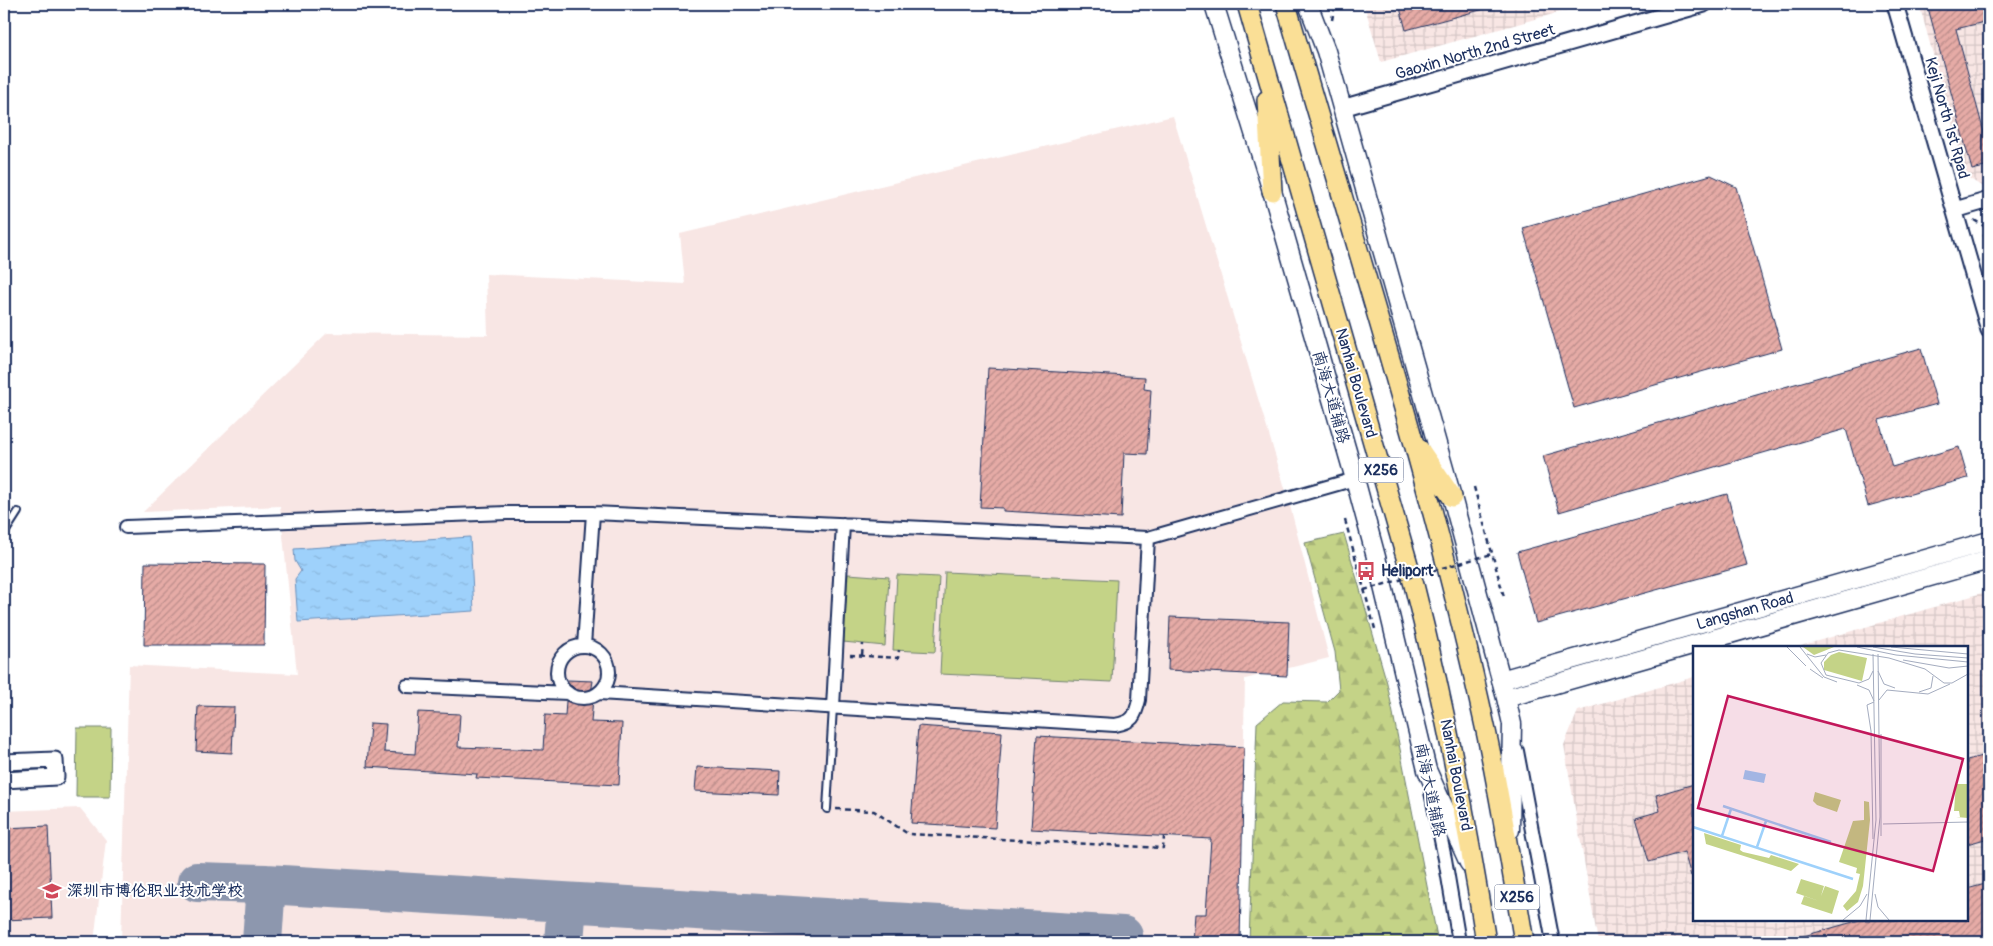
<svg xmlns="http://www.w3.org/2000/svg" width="1993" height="946" viewBox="0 0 1993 946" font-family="Pangolin,'LXGW WenKai TC',sans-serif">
<defs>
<pattern id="industrial-grid" width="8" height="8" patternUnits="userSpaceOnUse" patternTransform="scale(1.25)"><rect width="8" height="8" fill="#f8e6e4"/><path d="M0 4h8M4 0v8" fill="none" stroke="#d4c6c6"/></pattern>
<pattern id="forest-firs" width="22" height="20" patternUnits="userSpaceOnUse" patternTransform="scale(1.25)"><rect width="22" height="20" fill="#c4d387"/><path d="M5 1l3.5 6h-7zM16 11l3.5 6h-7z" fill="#a8b577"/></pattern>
<pattern id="park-dots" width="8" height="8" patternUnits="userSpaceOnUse" patternTransform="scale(1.25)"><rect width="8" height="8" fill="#c4d387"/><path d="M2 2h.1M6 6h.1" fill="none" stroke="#a8b577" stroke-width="1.8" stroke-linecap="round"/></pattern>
<pattern id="water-ripples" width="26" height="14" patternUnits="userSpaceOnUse" patternTransform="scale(1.25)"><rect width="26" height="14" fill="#9ed1fb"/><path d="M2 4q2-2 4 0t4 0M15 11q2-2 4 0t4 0" fill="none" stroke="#88b4da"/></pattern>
<pattern id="building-hatch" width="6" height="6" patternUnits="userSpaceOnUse" patternTransform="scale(1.25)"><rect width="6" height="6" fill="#e6aba6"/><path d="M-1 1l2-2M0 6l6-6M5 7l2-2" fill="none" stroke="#ba8c8a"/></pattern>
</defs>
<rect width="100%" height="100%" fill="#fff"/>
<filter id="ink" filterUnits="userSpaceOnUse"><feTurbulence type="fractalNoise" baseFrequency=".02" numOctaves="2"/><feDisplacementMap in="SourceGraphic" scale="10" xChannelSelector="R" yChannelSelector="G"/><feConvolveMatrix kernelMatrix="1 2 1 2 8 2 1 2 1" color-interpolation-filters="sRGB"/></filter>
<g filter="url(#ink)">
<path fill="#f8e6e4" d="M1173 116 1288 498 1329 658 1245 679 1240 942H121L129 665 297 674 280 506 143 512 327 333 488 335 486 274 685 284 680 234Z
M80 808 106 840 94 942H4V811Z"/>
<path fill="url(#industrial-grid)" d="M1364 4H1589L1381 62Z
M1919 4H1989V188L1986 189 1967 177Z
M1989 591V942H1598L1564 745 1578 711 1694 677V920H1967V647H1797Z"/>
<path fill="#c4d387" stroke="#708172" d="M945 572 1117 580 1112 682 940 674Z
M848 574 889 577 885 646 843 642Z
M897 575 939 577 935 652 893 650Z
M77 728H111L110 797H76Z"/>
<path fill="url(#forest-firs)" stroke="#708172" d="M1344 534 1387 683 1438 942H1249L1257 723 1283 701 1327 702 1339 690 1335 652 1305 543Z"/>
<path fill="url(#park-dots)" stroke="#708172" d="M1989 226V257L1983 235Z"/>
<path fill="url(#water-ripples)" stroke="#6a90bc" d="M470 537 474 611 298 622 295 579 301 571 295 561 294 549Z"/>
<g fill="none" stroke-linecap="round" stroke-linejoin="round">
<path stroke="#8d97ae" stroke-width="40" d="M197 882 266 884 1123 936
M262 942 266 884
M564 942 567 904"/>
</g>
<path fill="url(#building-hatch)" stroke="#1b2f5e" d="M1399 4H1488V8L1406 30Z
M1927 4H1983L1988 21 1956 29 1989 151V166L1972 170Z
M1711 175 1736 187 1782 349 1574 408 1523 228Z
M1921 348 1937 404 1879 420 1892 467 1959 447 1968 478 1868 506 1846 429 1559 512 1543 456Z
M988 368 1145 377 1144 389 1151 390 1147 454 1124 453 1121 518 1003 511V508L980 507Z
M1727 494 1747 565 1536 623 1517 552Z
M145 563 265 564 264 645H144Z
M1170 617 1289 622 1287 676 1168 670Z
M567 680 593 681 591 693 593 698 591 722 622 723 619 785 476 778 477 774 367 767 370 723 386 724 384 752 415 754 418 712 460 714 458 747 543 750 545 715 565 716 566 701 571 700 575 697V690L572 686 567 685Z
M198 706 234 707 232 753 196 751Z
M918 726 1002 732 995 828 911 823Z
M1037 736 1244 747 1240 942H1192L1194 914H1206L1211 839 1031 829Z
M1989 754V838L1967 844V760Z
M697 767 780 771 779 795 695 791Z
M1694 784V875L1691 876 1684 852 1649 862 1636 818 1660 811 1656 795Z
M48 826 52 918 4 920V828Z
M1989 883V942H1794L1793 939 1860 920H1967V889Z"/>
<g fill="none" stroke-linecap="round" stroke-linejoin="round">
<g stroke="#1b2f5e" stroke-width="10">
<path id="service" d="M4 534 18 512
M827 809 833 707"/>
</g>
<g stroke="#1b2f5e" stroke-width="16">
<path id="minor" d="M126 527 507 513H593L1148 538 1355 479
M557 672a26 26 0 1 1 52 0a26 26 0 1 1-52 0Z
M584 646 593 513
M407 686 568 693
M599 693 1115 725C1133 722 1135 717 1139 700L1148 538
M833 707 843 524
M1517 751 1553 942
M1431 792 1445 859 1459 942"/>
</g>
<g stroke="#1b2f5e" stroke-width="19">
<path id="tertiary" d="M1895 4 1989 330
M1342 108 1704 4
M1955 210 1989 200
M4 762 55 760 56 777 4 780"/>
</g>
<g stroke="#1b2f5e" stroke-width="21">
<path id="secondary" d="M1214 4 1272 191 1355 479 1376 557 1427 770 1469 863
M1308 4 1326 51 1452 497 1506 698 1512 724 1510 830
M1501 680 1989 541
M1506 698 1989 560"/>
</g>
<g stroke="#1b2f5e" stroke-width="22">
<path id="primary" d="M1247 4 1414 585C1444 703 1467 822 1486 942
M1286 4C1355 245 1433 486 1486 731 1501 801 1512 872 1524 942
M1267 100 1272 191
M1419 449 1452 497"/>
</g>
<path stroke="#1b2f5e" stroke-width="2.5" stroke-dasharray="5 4" stroke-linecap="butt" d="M1332 20 1335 4
M1974 220 1989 229
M1474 487 1504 597
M1345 520 1375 629
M850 655 898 658 899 650
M862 655 863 644
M836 809 874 811 908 834 1163 848 1164 837"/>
<use href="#service" stroke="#fff" stroke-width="6"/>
<use href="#minor" stroke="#fff" stroke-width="12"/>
<use href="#tertiary" stroke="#fff" stroke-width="15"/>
<use href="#secondary" stroke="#fff" stroke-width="18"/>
<use href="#primary" stroke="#fadf96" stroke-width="19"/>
<path stroke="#1b2f5e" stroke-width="2.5" stroke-dasharray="5 4" stroke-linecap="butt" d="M1364 590 1492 554"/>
</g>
</g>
<defs>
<g id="bus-bare" transform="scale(1.5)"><path d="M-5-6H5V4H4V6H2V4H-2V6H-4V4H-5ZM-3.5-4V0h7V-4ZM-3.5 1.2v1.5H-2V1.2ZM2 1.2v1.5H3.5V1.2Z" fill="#d1495b" stroke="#fff" stroke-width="2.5" paint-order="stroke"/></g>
<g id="school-bare" transform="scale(1.5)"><path d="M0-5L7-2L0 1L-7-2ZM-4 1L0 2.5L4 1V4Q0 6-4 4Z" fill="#d1495b" stroke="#fff" stroke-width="2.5" paint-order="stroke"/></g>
</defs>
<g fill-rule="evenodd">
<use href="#bus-bare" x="1366" y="571"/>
<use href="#school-bare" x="52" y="891"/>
</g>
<g text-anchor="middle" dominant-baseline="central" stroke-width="4" stroke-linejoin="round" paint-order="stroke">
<g fill="#fff" stroke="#5f6d8e" stroke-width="1">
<rect x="1358.5" y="457.5" width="45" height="25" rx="4"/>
<rect x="1494.5" y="884.5" width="45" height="25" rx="4"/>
</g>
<g font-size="15" font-weight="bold" fill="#1b2f5e">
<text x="1381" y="470">X256</text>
<text x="1517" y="897">X256</text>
</g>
<g font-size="16" fill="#1b2f5e" stroke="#fff">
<text transform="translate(1475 52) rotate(-16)">Gaoxin North 2nd Street</text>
<text transform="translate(1947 118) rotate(74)">Keji North 1st Rpad</text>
<text transform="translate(1356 383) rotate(74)">Nanhai Boulevard</text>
<text transform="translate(1331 397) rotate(74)">南海大道辅路</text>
<text transform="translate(1745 611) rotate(-16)">Langshan Road</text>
<text transform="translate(1456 775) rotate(79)">Nanhai Boulevard</text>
<text transform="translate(1430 790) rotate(78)">南海大道辅路</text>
</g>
<g font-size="16" font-weight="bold" fill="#1b2f5e" stroke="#fff" text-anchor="start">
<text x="1381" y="571">Heliport</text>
<text x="67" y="891">深圳市博伦职业技术学校</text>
</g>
</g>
<g transform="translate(1693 646)">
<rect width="275" height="275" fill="#fff"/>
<path d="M122 146 148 154 144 166 124 159 120 155ZM11 187 48 199 47 204 50 206 76 212 78 209 106 218 98 225 13 198ZM108 233 131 240 128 250 132 240 146 245 139 268 108 258 111 250 126 255 103 247Z" fill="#c4d387"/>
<path d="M110 1H141L121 9ZM146 6 174 12 169 35 131 24V16L138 9ZM171 155 176 156 177 174 170 240 165 256 154 265 150 260 163 245 167 228 163 227 164 222 146 216 160 175 171 174Z" fill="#c4d387"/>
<path d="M263 138H275V172L263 171H267L266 165H261Z" fill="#c4d387"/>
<path d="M52 124 73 128 71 137 50 133Z" fill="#9ed1fb"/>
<path fill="none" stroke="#9ed1fb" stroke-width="2.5" d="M30 160 138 196M0 181 160 233M29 190 38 163M64 201 73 175"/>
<path fill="none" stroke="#a4acbf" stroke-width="1" d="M94 1 113 20M107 1 131 31 144 36M164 1 203 9 275 16M180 1 222 8 275 12M198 1 275 8M114 8 122 11 133 9M210 14 256 22 275 20M117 23 130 32M180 25 176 33 166 37 133 29 128 17 135 7 146 4 196 12 232 23 251 37H259L275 28M185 25 191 38 202 42M164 39 176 44 181 55M226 46 238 42 240 30M186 54 194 44 235 48 257 38M188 88V190M190 178 275 176M180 193 178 85 174 59 181 56M182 248 185 261 196 274M150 274 167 260 174 248M173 274 183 174 180 8M177 274 187 171 185 8"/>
<path fill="#c2185b" fill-opacity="0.15" stroke="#c2185b" stroke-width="2.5" d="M35 50 270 113 240 225 5 162Z"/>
<rect width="275" height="275" fill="none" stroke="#1b2f5e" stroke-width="2.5"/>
</g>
<rect width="1993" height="946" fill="none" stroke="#fff" stroke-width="20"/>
<rect x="10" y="10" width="1973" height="926" fill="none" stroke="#1b2f5e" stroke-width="2" filter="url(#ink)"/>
</svg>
